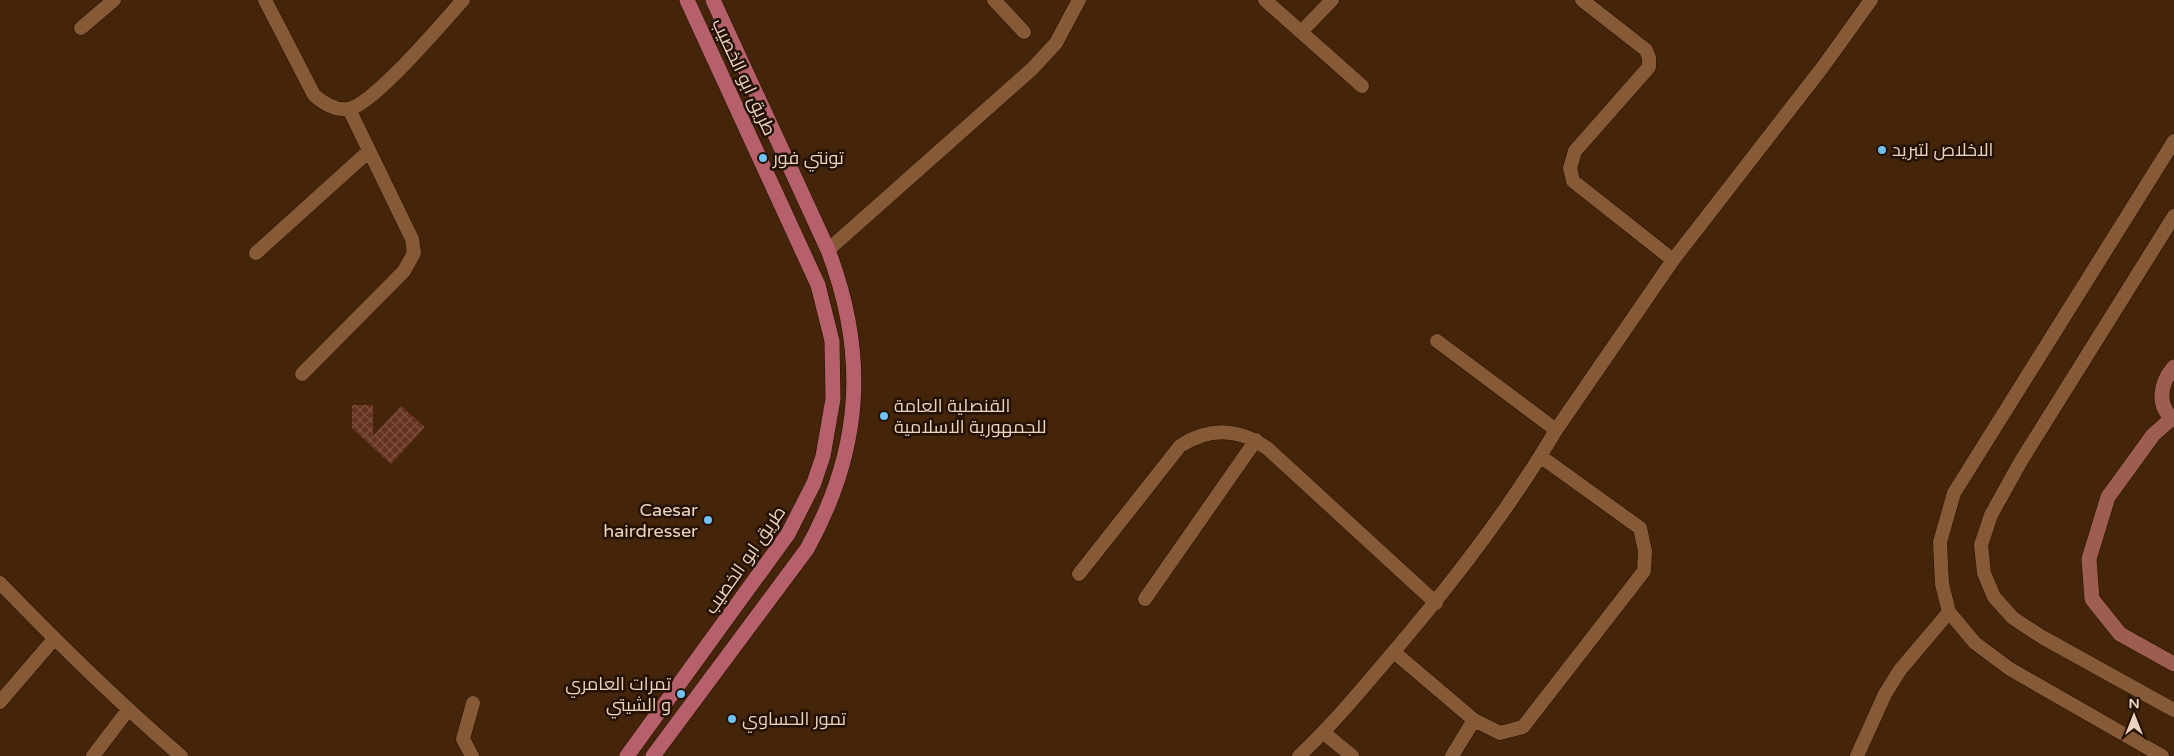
<svg xmlns="http://www.w3.org/2000/svg" width="2174" height="756" viewBox="0 0 2174 756" font-family="'Varela Round',Cairo,sans-serif">
<defs>
<pattern id="building-cross-hatch" width="8" height="8" patternUnits="userSpaceOnUse" patternTransform="scale(1.25)"><rect width="8" height="8" fill="#632"/><path d="M0 0l8 8M0 8l8-8" fill="none" stroke="#7c5040"/></pattern>
</defs>
<rect width="100%" height="100%" fill="#452509"/>
<path fill="url(#building-cross-hatch)" d="M352 405H373V436L401 406 425 427 391 464 352 428Z"/>
<g fill="none" stroke-linecap="round" stroke-linejoin="round">
<g stroke="#251000" stroke-width="15">
<path id="street" d="M265 0 314 95C323 103 336 111 349 109 375 103 442 23 463 0
M994 0 1024 32
M1265 0 1362 86
M1582 0 1646 50 1649 58V67L1575 151 1570 168 1573 181 1673 260
M81 28 114 0
M1301 32 1332 0
M2174 216 2021 461 1991 515 1981 545 1984 573 1994 597 2013 618 2042 637 2174 710
M828 250 1032 69 1056 43 1079 0
M256 253 369 151
M1437 341 1556 430
M302 374 404 271 414 253 412 239 349 109
M1079 574 1180 446C1209 427 1239 428 1267 448L1436 603
M0 583C58 643 117 701 181 756
M1145 599 1256 440
M1394 652 1474 720 1500 733 1523 727 1644 571 1645 551 1640 528 1540 456
M0 702 54 639
M1324 733 1352 756
M93 756 128 710
M472 756 463 739 473 703
M1299 756C1330 727 1357 695 1384 663 1446 591 1508 512 1556 430L1673 260 1822 68 1871 0
M1452 756 1474 720
M1857 756 1885 694 1900 670 1949 612
M2162 756 2010 669 1975 643 1949 612 1942 584 1940 542 1954 493 2174 141"/>
</g>
<g stroke="#251000" stroke-width="16">
<path id="secondary" d="M2174 367C2160 383 2156 406 2174 420
M2171 419 2153 435 2108 497 2089 559 2092 599 2120 634 2174 664"/>
</g>
<g stroke="#251000" stroke-width="16">
<path id="primary" d="M627 756 788 534 814 483 823 456 833 399 832 341 818 285 687 0
M653 756 807 549C862 450 868 355 828 250L713 0"/>
</g>
<use href="#street" stroke="#875a37" stroke-width="14"/>
<use href="#secondary" stroke="#9e5d51" stroke-width="15"/>
<use href="#primary" stroke="#b5606b" stroke-width="15"/>
</g>
<g fill="#71c1f5" stroke="#231104" stroke-width="2">
<circle cx="1882" cy="150" r="5"/>
<circle cx="763" cy="158" r="5"/>
<circle cx="884" cy="416" r="5"/>
<circle cx="708" cy="520" r="5"/>
<circle cx="681" cy="694" r="5"/>
<circle cx="732" cy="719" r="5"/>
</g>
<g text-anchor="middle" dominant-baseline="central" stroke-width="5" stroke-linejoin="round" paint-order="stroke">
<g font-size="18" fill="#edd3c0" stroke="#231104">
<text transform="translate(744 77) rotate(65)">طريق ابو الخصيب</text>
<text transform="translate(745 560) rotate(-55)">طريق ابو الخصيب</text>
</g>
<g font-size="18" fill="#edd3c0" stroke="#231104" text-anchor="start">
<text x="1892" y="150">الاخلاص لتبريد</text>
<text x="773" y="158">تونتي فور</text>
<text x="894" y="406">القنصلية العامة<tspan x="894" dy="21">للجمهورية الاسلامية</tspan></text>
<text x="698" y="510" text-anchor="end">Caesar<tspan x="698" dy="21">hairdresser</tspan></text>
<text x="671" y="684" text-anchor="end">تمرات العامري<tspan x="671" dy="21">و الشيتي</tspan></text>
<text x="742" y="719">تمور الحساوي</text>
</g>
</g>
<g transform="translate(2134 716)" stroke="#231104" stroke-width="4" paint-order="stroke">
<path d="M0-4L9 19L0 12L-9 19Z" fill="#edd3c0"/>
<text y="-8" font-size="14" font-weight="bold" text-anchor="middle" fill="#edd3c0">N</text>
</g>
</svg>
